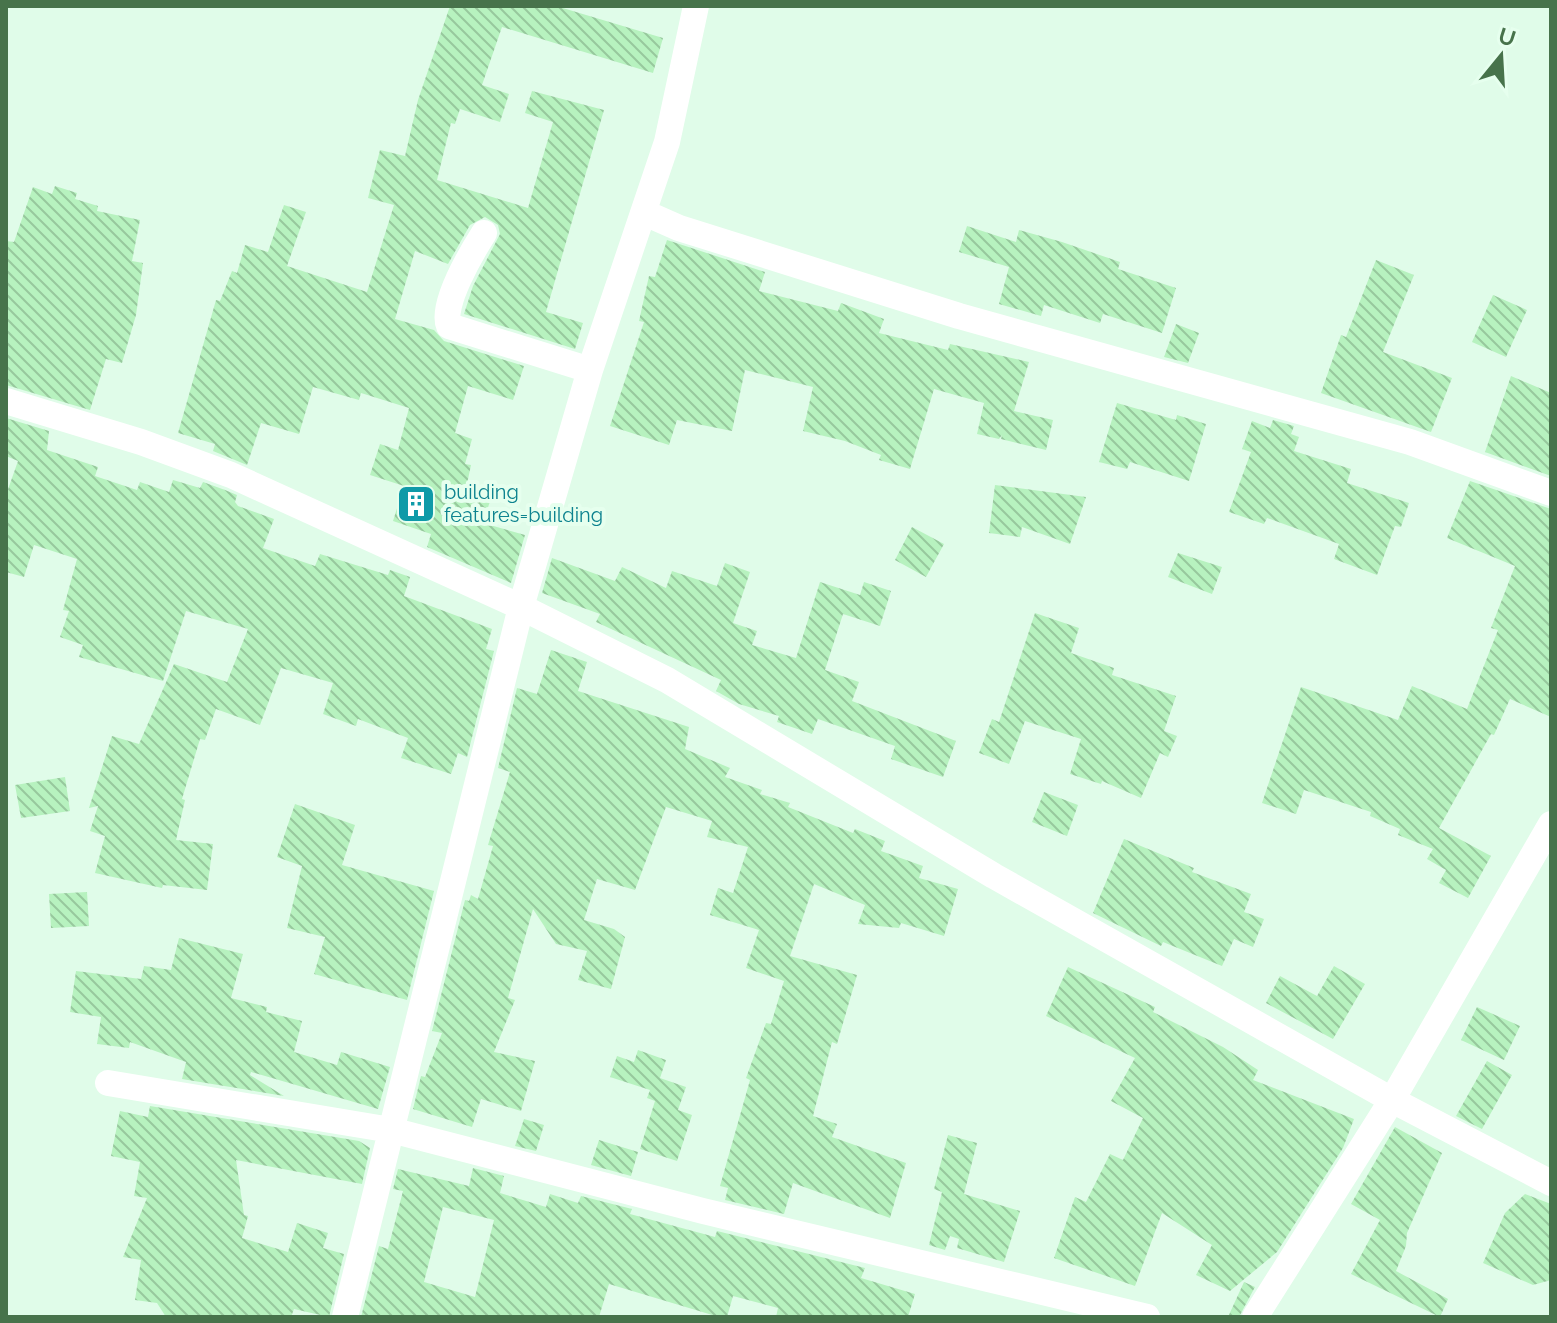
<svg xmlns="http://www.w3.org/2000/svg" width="1557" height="1323" viewBox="0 0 1557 1323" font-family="Raleway,sans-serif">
<defs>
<pattern id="building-back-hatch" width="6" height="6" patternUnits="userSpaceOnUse" patternTransform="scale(2)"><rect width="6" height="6" fill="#b7f2bf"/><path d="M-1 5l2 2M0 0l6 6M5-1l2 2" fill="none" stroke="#97c89d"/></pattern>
</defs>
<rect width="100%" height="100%" fill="#e0fce9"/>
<path fill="url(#building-back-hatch)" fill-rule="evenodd" d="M450 6H556L663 38 653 73 502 27 482 85 509 94 500 122 460 109 455 124 451 123 437 180 528 208 553 122 525 113 532 91 604 110 546 312 583 323 575 349 464 314 473 286 500 234 498 225 485 217 470 225 448 264 415 251 395 319 434 330 444 341 524 366 513 400 468 386 455 433 472 439 465 464 471 465 467 484 493 492 483 523 525 535 511 583 427 547 431 534 393 521 404 486 370 475 380 444 398 450 409 408 361 393 359 400 313 387 299 434 261 423 247 465 213 451 215 444 178 433 216 300 220 301 232 271 237 273 245 245 268 252 284 205 306 212 287 266 367 292 394 205 368 198 380 150 405 156 418 100Z
M55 186 77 193 75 199 98 206 97 211 140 220 132 261 143 263 136 315 122 363 106 359 90 410 6 385V241L14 242 33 187 52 194Z
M967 226 1016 242 1019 230 1062 242 1120 262 1118 269 1176 288 1162 333 1103 314 1100 323 1044 305 1041 316 999 304 1009 267 959 252Z
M667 240 765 272 759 291 838 311 841 303 884 319 879 333 948 350 950 344 1029 362 1014 411 1053 420 1046 450 1001 439 1002 435 999 439 977 434 984 403 934 389 910 469 879 460 881 455 845 441 803 431 813 387 745 370 732 431 677 420 669 445 610 426 644 322 639 321 649 276 655 277Z
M1376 260 1414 275 1383 352 1452 378 1431 432 1321 393 1341 335 1346 337Z
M1493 295 1527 310 1506 357 1472 342Z
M1176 324 1199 333 1188 363 1164 357Z
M1511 376 1551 393V476L1485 452Z
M1117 403 1176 420 1177 415 1206 424 1189 481 1130 462 1127 469 1099 462Z
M6 418 49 431 47 450 98 467 95 476 137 490 140 482 169 492 173 480 200 488 203 482 225 490 237 495 235 502 238 506 274 519 263 548 315 566 320 554 388 575 390 570 410 577 404 596 492 629 486 649 494 651 467 757 458 753 451 774 401 758 408 738 358 719 356 726 323 714 333 683 281 668 260 725 216 709 205 740 200 739 182 799 185 800 176 840 213 844 207 890 163 885 162 888 95 873 105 836 90 831 98 806 89 808 112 736 139 744 174 664 227 682 248 629 186 611 163 681 79 657 83 645 60 637 69 611 63 610 77 559 34 545 24 577 6 572V495L18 461 6 456Z
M1273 420 1294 426 1291 434 1299 437 1294 451 1351 469 1347 483 1409 503 1401 527 1395 526 1377 575 1334 559 1339 544 1267 518 1264 524 1229 512 1251 452 1242 449 1252 421 1270 428Z
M1470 481 1551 509V717L1510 699 1494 735 1491 734 1439 828 1491 856 1468 898 1439 883 1446 870 1427 859 1433 849 1398 835 1400 829 1370 816 1371 812 1304 790 1296 814 1262 803 1301 687 1398 720 1412 686 1467 709 1498 630 1491 628 1515 566 1447 538Z
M995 485 1086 497 1070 544 1022 527 1020 537 989 533Z
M912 527 944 544 926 577 895 560Z
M1178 553 1222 567 1212 594 1168 577Z
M552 558 615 581 622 567 666 588 672 571 717 586 725 563 750 572 733 623 757 631 752 645 796 658 820 582 860 595 864 582 891 591 880 626 843 614 825 670 859 682 852 701 956 741 943 777 891 759 895 746 818 719 812 734 777 722 779 716 739 704 716 691 721 680 596 622 600 614 542 593Z
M1035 613 1079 628 1071 653 1114 668 1112 675 1176 696 1164 731 1177 736 1168 757 1160 753 1141 798 1102 781 1101 784 1070 774 1081 739 1025 721 1009 764 979 753 992 719 999 722Z
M551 650 587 662 578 691 689 727 685 749 730 768 725 777 762 790 760 794 790 803 788 807 853 833 855 829 885 841 881 851 923 866 919 878 958 889 944 936 901 923 899 928 858 924 865 905 814 884 790 956 857 975 837 1044 832 1042 813 1116 837 1124 832 1137 906 1163 890 1218 793 1183 784 1214 725 1200 728 1188 720 1186 750 1080 746 1078 766 1023 771 1024 784 981 746 968 759 930 710 915 718 888 733 893 748 847 707 837 712 821 666 807 635 890 597 879 584 920 614 929 625 937 611 989 578 980 587 951 556 944 533 909 508 998 515 1000 494 1052 535 1061 521 1111 481 1099 472 1127 413 1109 421 1076 425 1077 442 1033 432 1031 465 900 469 901 471 895 478 899 493 846 488 845 510 772 498 768 517 688 537 694Z
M65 777 70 811 21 818 15 785Z
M1044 792 1078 805 1067 836 1032 822Z
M295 804 355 825 342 865 434 891 407 1000 314 974 325 937 287 928 302 866 277 857Z
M1124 839 1194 868 1192 872 1251 894 1244 912 1264 919 1253 947 1234 939 1222 966 1163 942 1161 946 1093 913Z
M87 892 89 926 51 928 49 894Z
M179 938 243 954 231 998 267 1007 266 1012 302 1021 294 1052 337 1065 341 1052 390 1067 378 1109 251 1072 250 1075 284 1096 182 1079 186 1062 130 1042 129 1048 97 1044 101 1017 70 1012 76 971 141 979 144 966 171 970Z
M1334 966 1365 984 1333 1039 1266 1003 1280 976 1317 996Z
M1068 967 1155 1007 1153 1012 1223 1047 1258 1070 1253 1080 1354 1119 1343 1148 1277 1252 1230 1291 1196 1275 1212 1245 1162 1213 1135 1286 1054 1258 1075 1197 1086 1202 1110 1154 1123 1160 1143 1118 1111 1101 1135 1058 1046 1016Z
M1477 1007 1520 1026 1504 1060 1461 1040Z
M638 1050 666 1060 660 1078 686 1087 678 1110 692 1115 677 1161 640 1149 655 1101 647 1098 650 1090 610 1077 617 1056 634 1062Z
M1487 1061 1512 1075 1482 1129 1456 1116Z
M150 1106 359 1141 370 1148 362 1184 236 1160 244 1215 248 1216 242 1238 288 1252 297 1223 328 1233 323 1248 344 1254 329 1317 294 1309 291 1317H166L157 1303 135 1300 141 1260 123 1257 147 1198 134 1196 140 1162 111 1156 120 1111 148 1117Z
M524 1119 544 1125 536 1151 515 1146Z
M1395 1127 1442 1153 1407 1233 1406 1246 1396 1271 1448 1299 1440 1317 1351 1274 1380 1220 1351 1204Z
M948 1135 977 1143 964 1194 1020 1211 1004 1262 957 1248 959 1239 950 1236 945 1250 929 1245 942 1192 934 1189Z
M599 1140 638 1152 631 1176 591 1165Z
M473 1168 504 1176 500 1193 546 1207 550 1194 578 1203 581 1196 632 1209 630 1214 715 1237 717 1231 865 1268 861 1278 915 1294 908 1317H776L778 1308 733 1296 727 1317H719L609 1284 599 1317H361L379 1246 388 1249 403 1191 393 1189 398 1169 469 1186ZM443 1207 494 1220 475 1297 424 1282Z
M1525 1194 1551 1204V1280L1533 1285 1483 1263 1505 1213Z
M1244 1282 1255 1287 1239 1317H1228Z"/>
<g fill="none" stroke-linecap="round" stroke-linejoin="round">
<path stroke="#fff" stroke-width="26" d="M645 213 679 228 959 316 1410 442 1551 493
M484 233C472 252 440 306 449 326L590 370
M6 401 141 442 231 475 521 607 667 680 994 876 1392 1100 1551 1183
M108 1083 391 1130 703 1211 1147 1317
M345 1317 521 607 590 370 667 142 696 6
M1255 1317 1392 1100 1551 824"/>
</g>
<defs>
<g id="building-square" transform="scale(2)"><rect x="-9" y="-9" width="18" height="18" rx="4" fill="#0f9aa8" stroke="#e6ffee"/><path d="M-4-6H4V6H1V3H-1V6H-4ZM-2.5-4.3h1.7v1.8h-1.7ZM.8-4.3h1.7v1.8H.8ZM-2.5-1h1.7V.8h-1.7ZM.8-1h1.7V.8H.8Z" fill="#fff"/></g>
</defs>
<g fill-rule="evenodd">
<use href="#building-square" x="416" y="504"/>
</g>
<g text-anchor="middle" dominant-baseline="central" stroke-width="8" stroke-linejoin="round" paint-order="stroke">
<g font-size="20" fill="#0d838f" stroke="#e6ffee" text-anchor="start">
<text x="444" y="492">building<tspan x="444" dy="23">features=building</tspan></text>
</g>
</g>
<rect width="1557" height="1323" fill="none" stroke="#47734b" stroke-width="16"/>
<g transform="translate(1501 56) rotate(18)" stroke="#e6ffee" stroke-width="6" paint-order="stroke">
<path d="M0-6L14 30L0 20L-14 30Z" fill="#47734b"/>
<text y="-12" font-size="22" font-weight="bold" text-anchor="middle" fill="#47734b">U</text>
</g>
</svg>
